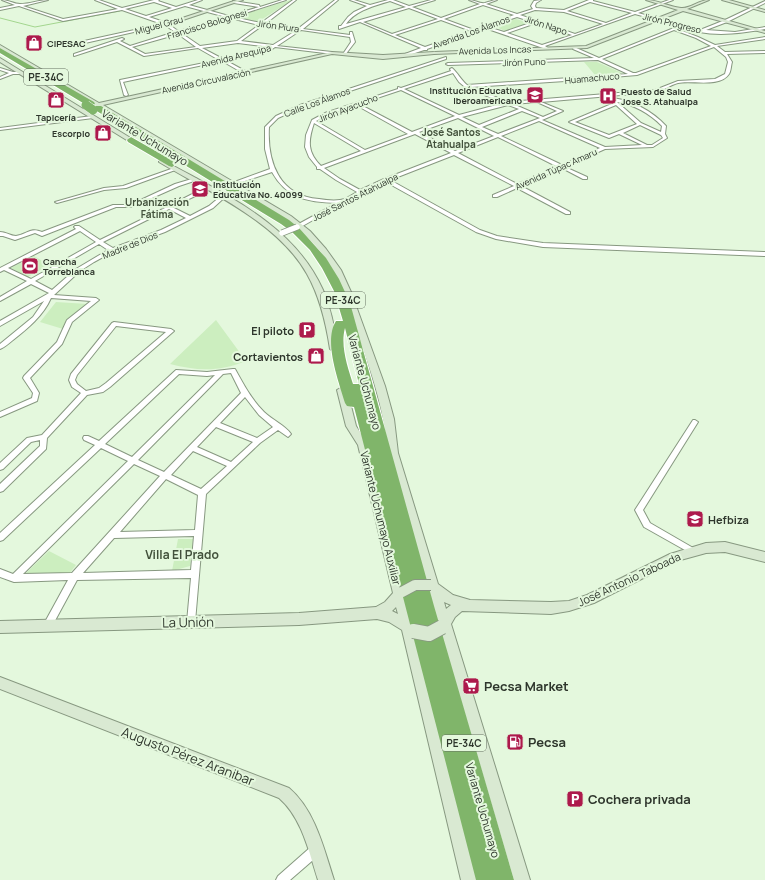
<svg xmlns="http://www.w3.org/2000/svg" width="765" height="880" viewBox="0 0 765 880" font-family="Manrope,sans-serif">
<rect width="100%" height="100%" fill="#e4f8dd"/>
<path fill="#cceebf" d="M292 0 258 22 234 17 291 0Z
M516 19 529 23 505 31 494 26Z
M584 62H597L622 73 595 75Z
M34 256 49 265 28 277 11 268Z
M56 302 88 304 66 320 63 329 40 322Z
M216 320 246 361C219 372 197 371 170 364Z
M178 539H193L190 566 172 571Z
M49 551 76 565 69 574 24 575Z"/>
<g fill="none" stroke-linecap="round" stroke-linejoin="round">
<path stroke="#a3d68e" stroke-width="1" d="M0 18 35 27 120 11"/>
<g stroke="#879880" stroke-width="2">
<path id="street" d="M2 0C8 0 14 4 20 4 30 4 39 0 48 0L23 6 63 19 118 9 95 0H99L122 8 154 0H159L158 1 176 7 198 0H202L189 5 229 16 259 7 234 3 233 1 259 5 260 7 282 0H286L233 17 261 23 293 0H296L265 24 299 28 335 0H338L303 29 350 35V32H352L355 42 345 55 343 54 351 42 350 37 301 30 277 46 332 52 333 54 275 47 271 50 225 60 245 71V73H243L222 61 123 82 128 95 126 96 124 95 120 80 219 60 198 48 144 56 117 42 74 56V54L122 38 124 39 120 41 130 46 175 32 165 25 76 45 75 43 162 24 122 10 63 21 19 6 0 10V8L15 5ZM154 2 172 8 146 16 125 9ZM185 6 226 17 178 31 167 23 149 17ZM230 18 259 25 237 41 200 46 181 33ZM263 25 297 30 273 45 241 41ZM178 34 196 47 145 54 132 47ZM238 43 271 47 223 59 202 48Z
M350 0H354L370 5 388 0H393L409 6 431 0H435L412 7 441 18 480 4 469 0C474 0 480 4 485 3 489 2 493 0 497 0L486 4 517 14 533 9 531 6 534 1 541 0 536 3 535 6 536 8 564 10 589 0H593V1L635 12 669 0H673L638 13 700 30 725 20 765 1V3L727 22 706 30 735 32 765 27V29C743 33 721 36 699 32 691 30 685 26 677 29L698 37 715 45 765 37V39L717 46 725 52 765 51V53L727 54 732 62C731 65 731 71 729 74 720 88 691 80 678 83 670 85 663 91 655 92L541 102 563 111 542 120 605 147 642 145 619 134 609 138 569 122 614 103 613 98C633 101 652 111 666 126L665 134 667 138 653 147 605 149 565 167 587 177V179H583L562 168 521 186 570 212V214H566L517 188 497 197H493V195L514 186 454 155 390 180 480 230 497 236 543 243 765 252V256L543 247 496 239 476 232 386 182 346 202V203H343L299 228H295V226L337 203C308 202 287 199 272 172L233 185 229 184 270 169 265 149V127L276 116 300 105 446 57V59L302 107 278 118 269 127C267 162 279 196 319 199 325 200 333 201 340 200 345 200 352 195 357 192L336 180 320 169H317V167L309 157 305 147 306 135 312 120 325 113 398 89V87L401 88 451 71 450 69 452 68C457 72 461 80 467 85L628 74 598 60 448 65 446 64 448 63 594 58 573 49 574 47 599 58 679 26 635 14 545 46 548 48 546 49 485 28 427 49V50H424L406 56 405 54 421 48 360 22 339 29V26H341L348 17 354 12 367 6ZM390 1 406 7 346 24C356 10 374 6 390 1ZM590 2 632 13 606 23 567 11ZM483 5 514 15 474 30 444 19ZM409 8 438 19 392 34 363 22ZM535 10 564 12 603 24 575 34 520 15ZM517 17 533 22 504 32 488 27ZM441 20 471 31 425 47 395 35ZM536 23 572 35 542 45 507 33ZM674 30 696 38 711 46 636 73H633L602 59ZM714 47 726 57 728 62 725 74 715 79 678 81 655 90 508 102 471 87 565 81 637 75ZM453 73 459 82 465 87 504 103 459 115 404 89ZM401 90 455 116 412 132 359 104ZM537 102 557 111 543 117 513 104ZM617 102C635 105 649 113 662 126L661 132 641 123ZM356 105 408 134 365 150 316 121 327 115ZM508 105 519 109 479 125 462 117ZM616 105 637 124 609 135 575 122ZM522 111 540 118 498 134 482 127ZM458 118 494 136 455 151 419 132ZM539 121 600 148 562 165 501 136ZM314 123 361 151 321 166C307 152 308 141 314 123ZM640 125 661 135 663 138 652 145H647L623 133ZM415 134 451 153 384 179 360 190 340 179 324 168ZM498 137 558 167 517 184 458 153Z
M0 68 13 72H21L23 73 21 74H13L0 79V77L9 73 0 70Z
M92 116 94 117 93 118 0 130V128Z
M174 168 178 169 126 188 104 190 57 203 55 202 104 188 123 186Z
M195 178 197 179V180L179 186 152 198 169 206 206 187H210V189L172 207 190 216 209 206 221 196 225 197 213 208 165 232 114 251 94 262 80 271 54 295 96 298 99 300 72 322 62 344 30 378 39 393 37 401 0 417V412L32 398 33 393 23 378 24 376 57 342 67 320 91 301 51 298C43 316 28 328 13 340 9 343 5 347 0 349V344L33 317 44 301 0 326V321L49 293 31 284 0 301V297L27 281 4 270 0 272V268L76 229 74 227 75 226H79L100 240 165 208 148 200 131 207H116L42 236 35 233 15 240 3 236H0V232C6 232 11 236 16 236 28 234 30 227 42 232L113 205H130L175 184ZM169 209 186 218 161 230 113 248 103 242ZM80 231 96 242 31 279 8 268ZM99 244 108 250 76 269 52 290 35 281Z
M114 322 171 329 174 331 110 387 103 392 87 395 47 438 46 449 3 491 0 492V484L40 446V440L31 442 3 469 0 470V463L27 438 42 435 81 393 72 387 69 380 71 374 112 323ZM116 326 166 332 106 383 99 388 86 391 77 384 75 380 77 375Z
M233 369H235C244 385 251 399 264 412 272 420 285 425 291 434L288 437 278 430 260 443 206 494 195 622 194 625 191 626 188 625 187 622 191 578 77 580 51 628 48 629 45 628 44 625 45 622 68 580 14 582 0 577V569L13 574 128 461 101 448 3 540 0 541V533L95 445 84 440 83 438 84 436H88L99 441 176 370 207 372ZM231 373 241 393 164 472 138 460 223 374ZM179 374 207 376 215 375 132 457 105 444ZM245 397 259 415 273 427 257 438 220 423ZM216 427 253 442 231 462 197 447ZM193 451 227 466 201 489 171 475ZM134 464 160 476 72 573 23 574ZM166 479 198 495 195 530 120 532ZM194 536 191 570 83 573 114 538Z
M693 420H695L698 422 643 510 650 523 695 549 696 551 695 553 692 554 644 527 635 510Z
M316 845 320 846 321 850 320 854 290 880H276L278 876 312 846Z"/>
</g>
<g stroke="#879880" stroke-width="2">
<path id="secondary" d="M237 0H243L168 25 164 24Z
M646 0C658 0 669 7 681 8 690 9 699 0 709 0L687 9 765 31V33L683 11 587 48 434 54 383 59 332 54 103 105 291 216 310 231 326 249 341 270 351 292 385 386 394 419 398 453 438 584 453 595 470 600 551 602 569 601 587 595 670 554 706 543 725 542 765 552V562L725 552 706 553 677 561 594 603 569 611 551 614 462 611 455 617 451 624 530 880H514L388 453C384 406 369 365 353 321 347 302 341 282 330 265 319 247 303 232 285 220L97 106H94V104L0 48V45L99 103 332 52 383 55 434 52 586 46 678 10ZM444 602 451 605 446 609Z
M722 0H729L765 10V12Z
M0 58 142 145 143 146 138 147 0 62Z
M159 160H163C223 194 293 223 323 290 331 309 335 329 338 349L337 351 334 352 330 349C326 323 320 297 307 274 278 222 209 192 159 162Z
M342 387 347 390 356 426 368 445 404 587 406 588 408 592 406 596 477 880H461L402 630 389 622 377 619 299 625 0 633V621L299 613 376 607 385 602 393 593 358 445 346 426 337 390ZM396 607 398 614 392 611Z
M0 677 289 788C315 810 324 849 334 880H318C309 852 302 818 279 798L0 689Z"/>
</g>
<g stroke="#fff" stroke-width="2">
<path id="highway" d="M0 48 94 102 95 104 88 106 0 53Z
M95 106H101L289 220 299 228 326 258 339 279 350 303 434 606 514 880H476L354 407 347 406 345 403C339 382 323 341 336 321H343L334 291 322 268 310 250 292 232 281 224 95 110ZM345 328 359 384H353C348 368 340 346 345 328Z
M131 137 175 162 176 164 172 167 169 166 128 142 127 140Z"/>
</g>
<use href="#street" fill="#fff" fill-rule="evenodd"/>
<use href="#secondary" fill="#d9e9d2" fill-rule="evenodd"/>
<use href="#highway" fill="#80b56a" fill-rule="evenodd"/>
<g stroke="#879880" stroke-width="7" stroke-linecap="butt">
<path id="street-bridge" d="M282 233 297 227"/>
</g>
<g stroke="#879880" stroke-width="12" stroke-linecap="butt">
<path id="secondary-bridge-far1" d="M402 592 415 585H431"/>
</g>
<g stroke="#879880" stroke-width="16" stroke-linecap="butt">
<path id="secondary-bridge" d="M413 631 429 634 442 627"/>
</g>
<g stroke="#fff" stroke-width="10" stroke-linecap="butt">
<path id="highway-bridge" d="M86 105 93 110"/>
</g>
<use href="#street-bridge" stroke="#fff" stroke-width="5.5"/>
<use href="#secondary-bridge-far1" stroke="#d9e9d2" stroke-width="10"/>
<use href="#secondary-bridge" stroke="#d9e9d2" stroke-width="14"/>
<use href="#highway-bridge" stroke="#80b56a" stroke-width="9"/>
</g>
<defs>
<g id="shop-square" transform="scale(0.9)"><rect x="-9" y="-9" width="18" height="18" rx="4" fill="#ad1a4c" stroke="#e4f8dd"/><path d="M-5-2.5h2.3a2.7 3.5 0 0 1 5.4 0H5L5.5 6h-11ZM-1.5-2.5h3a1.5 2.3 0 0 0-3 0Z" fill="#fff"/></g>
<g id="school-square" transform="scale(0.9)"><rect x="-9" y="-9" width="18" height="18" rx="4" fill="#ad1a4c" stroke="#e4f8dd"/><path d="M0-5L7-2L0 1L-7-2ZM-4 1L0 2.5L4 1V4Q0 6-4 4Z" fill="#fff"/></g>
<g id="hospital-square" transform="scale(0.9)"><rect x="-9" y="-9" width="18" height="18" rx="4" fill="#ad1a4c" stroke="#e4f8dd"/><path d="M-5-5h3v3.5h4V-5h3V5h-3V1.5h-4V5h-3Z" fill="#fff"/></g>
<g id="stadium-square" transform="scale(0.9)"><rect x="-9" y="-9" width="18" height="18" rx="4" fill="#ad1a4c" stroke="#e4f8dd"/><path d="M0-5a6.5 5 0 1 0 0 10a6.5 5 0 1 0 0-10ZM-3.5-1.8h7v3.6h-7Z" fill="#fff"/></g>
<g id="parking-square" transform="scale(0.9)"><rect x="-9" y="-9" width="18" height="18" rx="4" fill="#ad1a4c" stroke="#e4f8dd"/><path d="M-3.5-5.5H1a3.5 3.5 0 0 1 0 7H-1V5.5H-3.5ZM-1-3.4V-.6H.8a1.4 1.4 0 0 0 0-2.8Z" fill="#fff"/></g>
<g id="supermarket-square" transform="scale(0.9)"><rect x="-9" y="-9" width="18" height="18" rx="4" fill="#ad1a4c" stroke="#e4f8dd"/><path d="M-6-5.5h2.5l.6 2H6L4.5 2H-2.5L-4.4-4H-6ZM-1.5 3.2a1.3 1.3 0 1 0 .1 0ZM3 3.2a1.3 1.3 0 1 0 .1 0Z" fill="#fff"/></g>
<g id="fuel-square" transform="scale(0.9)"><rect x="-9" y="-9" width="18" height="18" rx="4" fill="#ad1a4c" stroke="#e4f8dd"/><path d="M-5.5-6h7V0h2V4h1.3V-2.5L3-4.5l.8-.8L6-3V5H2.5V1h-1V6h-7ZM-4.2-4.7v3.2H.2V-4.7Z" fill="#fff"/></g>
</defs>
<g fill-rule="evenodd">
<use href="#shop-square" x="34" y="43"/>
<use href="#school-square" x="535" y="95"/>
<use href="#hospital-square" x="608" y="96"/>
<use href="#shop-square" x="56" y="100"/>
<use href="#shop-square" x="103" y="133"/>
<use href="#school-square" x="200" y="189"/>
<use href="#stadium-square" x="30" y="266"/>
<use href="#parking-square" x="307" y="330"/>
<use href="#shop-square" x="316" y="356"/>
<use href="#school-square" x="695" y="519"/>
<use href="#supermarket-square" x="471" y="686"/>
<use href="#fuel-square" x="515" y="742"/>
<use href="#parking-square" x="575" y="799"/>
</g>
<g text-anchor="middle" dominant-baseline="central" stroke-width="4" stroke-linejoin="round" paint-order="stroke">
<g font-size="9" fill="#2e362c" stroke="#e4f8dd">
<text transform="translate(672 23) rotate(14)">Jirón Progreso</text>
<text transform="translate(207 24) rotate(-17)">Francisco Bolognesi</text>
<text transform="translate(159 25) rotate(-15)">Miguel Grau</text>
<text transform="translate(546 25) rotate(18)">Jirón Napo</text>
<text transform="translate(278 26) rotate(8)">Jirón Piura</text>
<text transform="translate(471 32) rotate(-20)">Avenida Los Álamos</text>
<text transform="translate(495 50) rotate(-2)">Avenida Los Incas</text>
<text transform="translate(236 56) rotate(-14)">Avenida Arequipa</text>
<text transform="translate(524 62) rotate(-2)">Jirón Puno</text>
<text transform="translate(592 78) rotate(-5)">Huamachuco</text>
<text transform="translate(206 81) rotate(-12)">Avenida Circuvalación</text>
<text transform="translate(317 102) rotate(-20)">Calle Los Álamos</text>
<text transform="translate(348 108) rotate(-21)">Jirón Ayacucho</text>
<text transform="translate(556 169) rotate(-24)">Avenida Túpac Amaru</text>
<text transform="translate(355 197) rotate(-27)">José Santos Atahualpa</text>
<text transform="translate(130 245) rotate(-22)">Madre de Dios</text>
</g>
<g font-size="9" font-weight="bold" fill="#2e362c" stroke="#e4f8dd" text-anchor="start">
<text x="47" y="43">CIPESAC</text>
<text x="522" y="90" text-anchor="end">Institución Educativa<tspan x="522" dy="10">Iberoamericano</tspan></text>
<text x="621" y="91">Puesto de Salud<tspan x="621" dy="10">Jose S. Atahualpa</tspan></text>
<text x="56" y="117" text-anchor="middle">Tapicería</text>
<text x="90" y="133" text-anchor="end">Escorpio</text>
<text x="213" y="184">Institución<tspan x="213" dy="10">Educativa No. 40099</tspan></text>
<text x="43" y="261">Cancha<tspan x="43" dy="10">Torreblanca</tspan></text>
</g>
<g fill="#e4f8dd" stroke="#657061" stroke-width="1">
<rect x="24" y="69" width="44" height="16" rx="3"/>
<rect x="321" y="292" width="44" height="16" rx="3"/>
<rect x="442" y="735" width="44" height="16" rx="3"/>
</g>
<g font-size="10" font-weight="bold" fill="#2e362c">
<text x="46" y="77">PE-34C</text>
<text x="343" y="300">PE-34C</text>
<text x="464" y="743">PE-34C</text>
</g>
<g font-size="10" font-weight="bold" fill="#42513b" stroke="#e4f8dd">
<text x="451" y="132">José Santos<tspan x="451" dy="12">Atahualpa</tspan></text>
<text x="157" y="202">Urbanización<tspan x="157" dy="12">Fátima</tspan></text>
</g>
<g font-size="11" fill="#2e362c" stroke="#e4f8dd">
<text transform="translate(145 137) rotate(31)">Variante Uchumayo</text>
<text transform="translate(365 382) rotate(75)">Variante Uchumayo</text>
<text transform="translate(381 518) rotate(76)">Variante Uchumayo Auxiliar</text>
<text transform="translate(629 579) rotate(-25)">José Antonio Taboada</text>
<text transform="translate(483 810) rotate(74)">Variante Uchumayo</text>
</g>
<g font-size="11" font-weight="bold" fill="#2e362c" stroke="#e4f8dd" text-anchor="end">
<text x="294" y="330">El piloto</text>
<text x="303" y="356">Cortavientos</text>
<text x="708" y="519" text-anchor="start">Hefbiza</text>
</g>
<g font-size="12" font-weight="bold" fill="#42513b" stroke="#e4f8dd">
<text x="182" y="554">Villa El Prado</text>
</g>
<g font-size="13" fill="#2e362c" stroke="#e4f8dd">
<text transform="translate(188 622) rotate(-1)">La Unión</text>
<text transform="translate(188 756) rotate(21)">Augusto Pérez Aranibar</text>
</g>
<g font-size="13" font-weight="bold" fill="#2e362c" stroke="#e4f8dd" text-anchor="start">
<text x="484" y="686">Pecsa Market</text>
<text x="528" y="742">Pecsa</text>
<text x="588" y="799">Cochera privada</text>
</g>
</g>
</svg>
